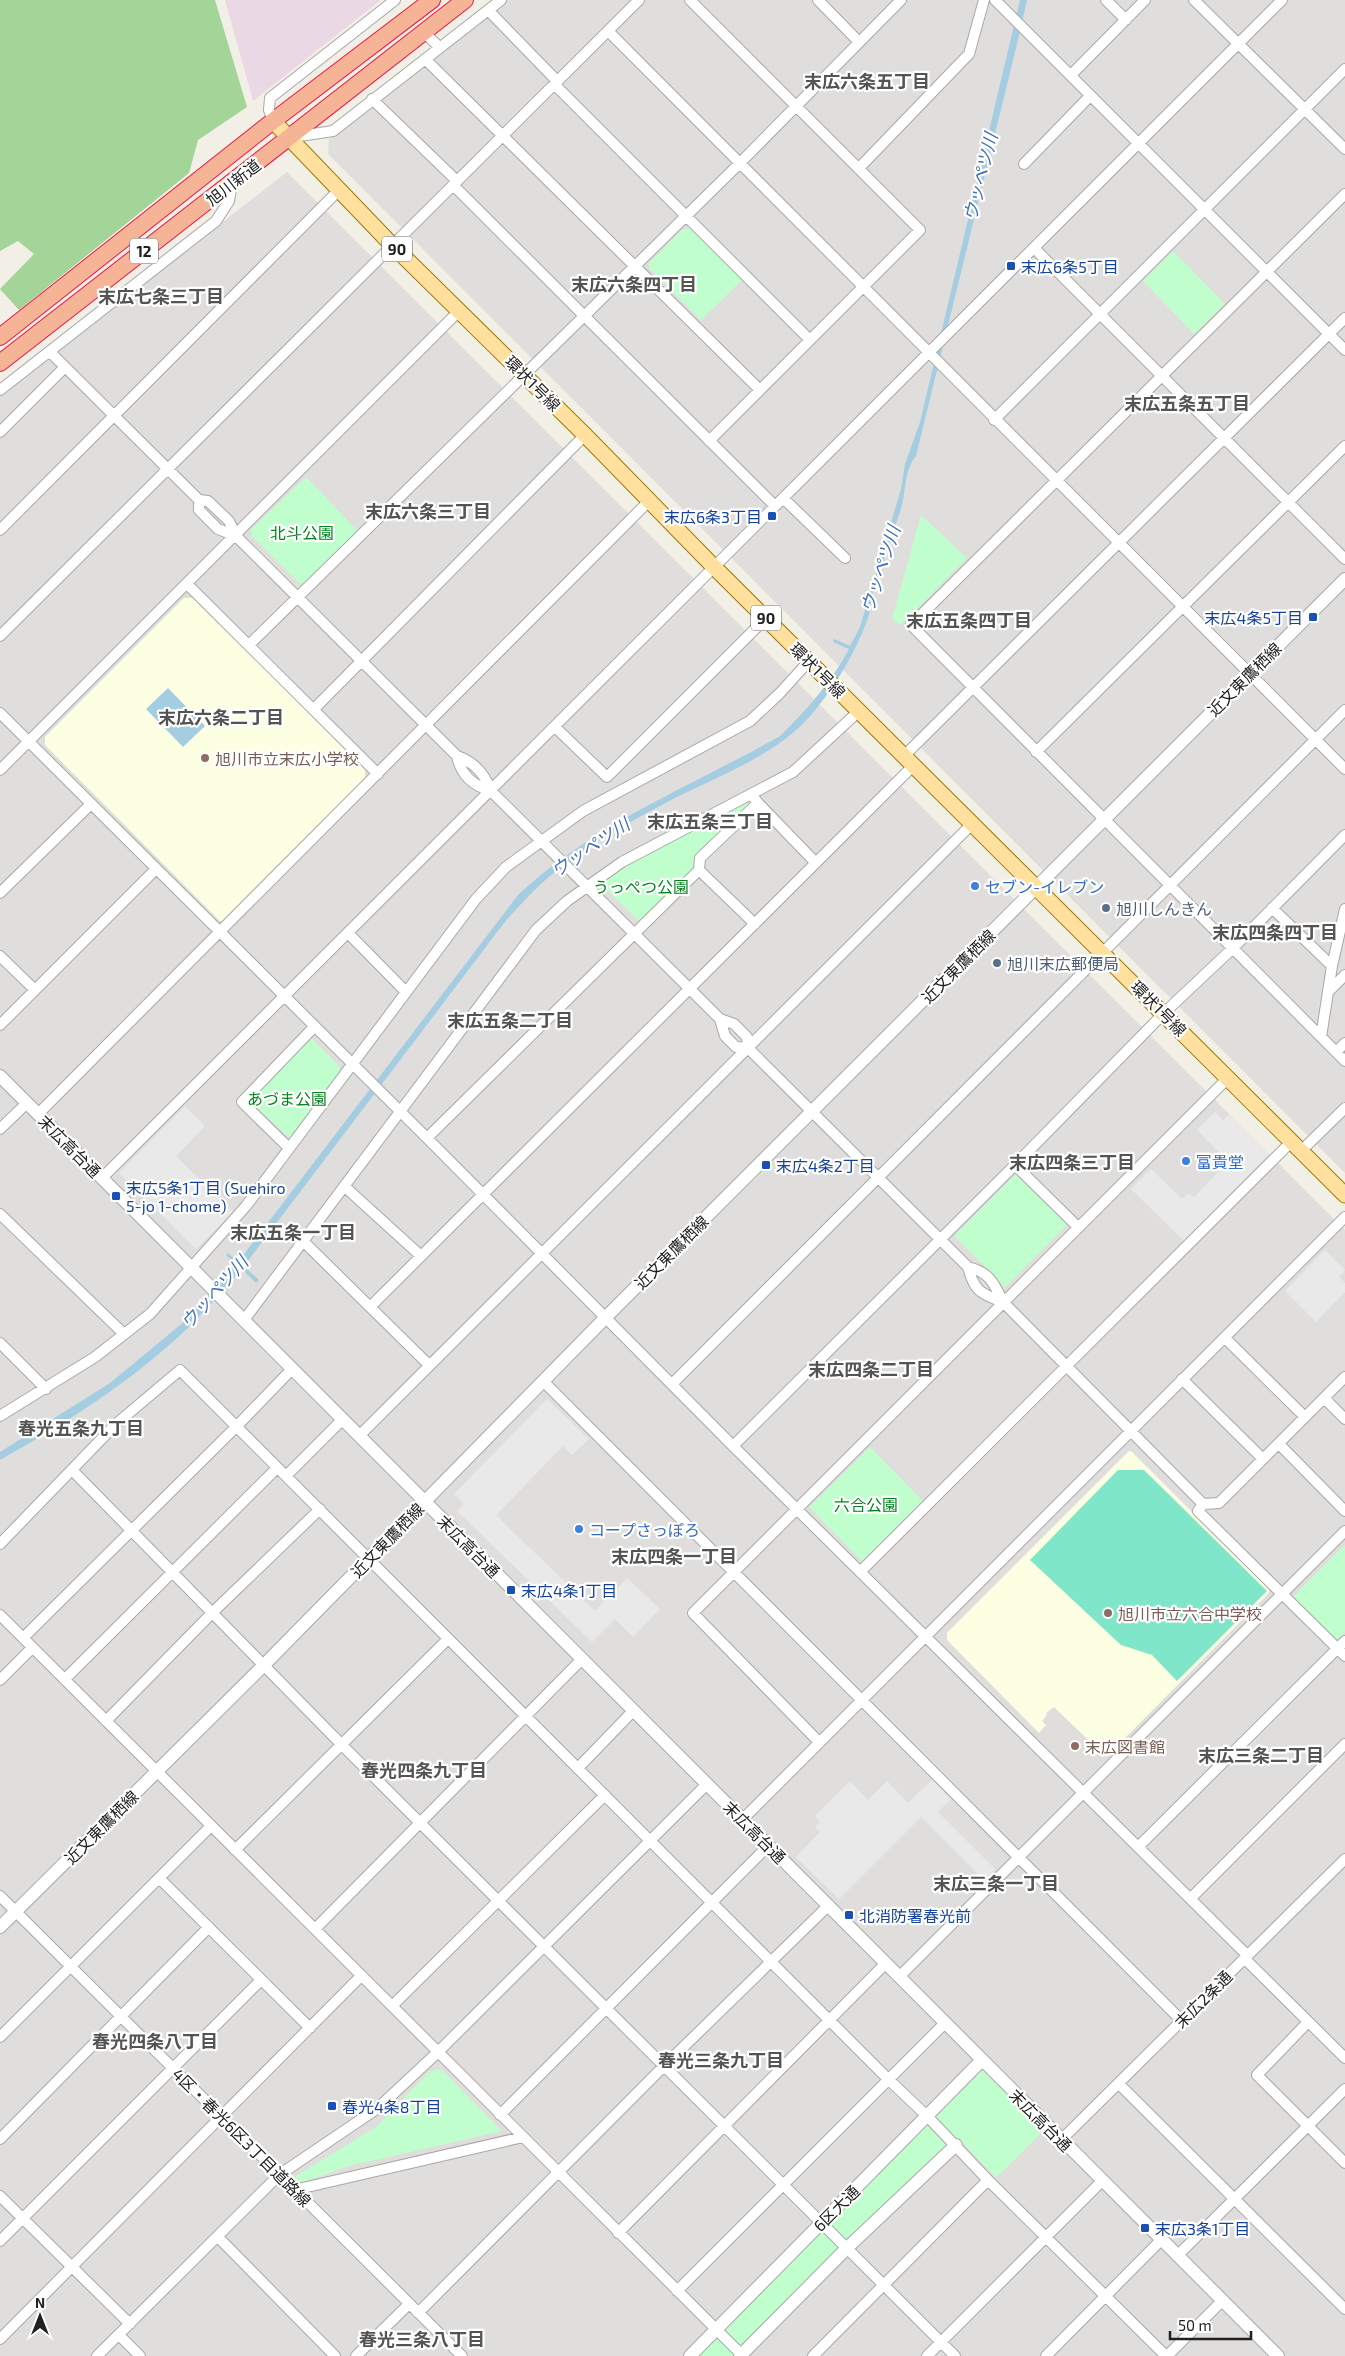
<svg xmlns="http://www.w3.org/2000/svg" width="1345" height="2356" viewBox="0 0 1345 2356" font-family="'Exo 2','Noto Sans JP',sans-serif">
<rect width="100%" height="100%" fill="#f2efe6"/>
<path fill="#dfdedd" d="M506 0H1345V1173L328 154 329 139Z
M287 172 1345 1230V2356H0V395Z"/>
<path fill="#ebd8e5" d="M225 0H381L253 101Z"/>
<path fill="#fcffe2" d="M184 598H195L365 770V778L225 921H220L45 745V737Z
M1129 1451H1131L1269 1589V1593L1106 1757 1054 1707 1046 1713 1047 1715 1042 1721 1046 1725 1039 1733 947 1640V1633Z"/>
<path fill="#a3d498" d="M0 0H215L247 107 198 140 189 173 19 310 0 289 34 254 18 241 0 251Z"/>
<path fill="#c1fecd" d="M690 228 742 280 701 320 649 268V263L683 229Z
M1173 251 1225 304 1194 334 1143 281Z
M306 477 358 531 305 583H299L251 535V529Z
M921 515 967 558 901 625 892 619Z
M746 801 749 805 696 853 691 874 640 922 600 883 628 864Z
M311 1038 339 1066 340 1073 290 1138 251 1102V1097Z
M1018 1172 1069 1223 1005 1287 954 1236Z
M870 1447 923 1501 862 1561 809 1507Z
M1345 1545V1632L1336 1641 1293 1597Z
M982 2060 1048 2126 996 2178 961 2141 847 2248 740 2356H690Z
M441 2069 502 2131 349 2166 298 2184 295 2181 296 2176 376 2127 430 2071Z"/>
<path fill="#7fe6ca" d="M1118 1470H1144L1267 1591 1177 1681 1152 1655 1121 1645 1030 1560Z"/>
<path fill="#e9e9e9" d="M185 1106 205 1126 176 1156 233 1212 196 1249 119 1173Z
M1215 1112 1223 1120 1229 1114 1269 1154 1184 1241 1131 1189 1151 1169 1182 1199 1189 1193 1194 1197 1218 1172 1214 1167 1224 1157 1197 1130Z
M1325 1250 1345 1270 1339 1277 1345 1283V1292L1316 1322 1285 1291Z
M547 1399 589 1439 572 1455 563 1446 496 1515 595 1611 627 1578 660 1609 633 1637 615 1619 592 1642 457 1511 464 1504 454 1494Z
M932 1780 951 1799 938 1812 995 1869 984 1880 921 1817 839 1899 796 1857 820 1832 815 1827 820 1822 815 1816 850 1781 868 1800 887 1781 908 1803Z"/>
<path fill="#a4cde2" d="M1020 0H1027L1018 40 916 456C904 470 906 492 901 509 892 536 883 562 874 588 871 598 871 608 868 618 856 651 838 682 816 709 781 754 722 774 673 799 633 820 590 843 555 872 536 887 520 905 504 923L244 1266 259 1280 256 1283 242 1269C226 1287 210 1305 193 1323 137 1378 68 1422 0 1460V1452L110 1383 185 1321 236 1264 226 1255 228 1253 238 1262 518 895C595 823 690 787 780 736 806 711 832 681 849 649L833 642 834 639 850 646 860 627 901 489 905 464 920 422Z
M168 688 205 726 183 747 146 709Z"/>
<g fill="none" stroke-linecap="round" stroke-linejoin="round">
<g stroke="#a8a8a8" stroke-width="12">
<path id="minor" d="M690 0 920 230 709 441
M818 0 859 42
M995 0 1345 350
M1106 0 1126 20
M1194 0 1345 149
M488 10 557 81
M608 31 1345 769
M424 32 439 47
M425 59 760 390
M1071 75 1145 0
M554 84 810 340
M372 99 457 181
M273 121 269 110 270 98 395 0
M293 137 333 131 501 0
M1024 164 1090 96
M860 167 969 54 984 0
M453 185 775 506
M1345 194 911 625 1345 1061
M1034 248 1345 559
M50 352 199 500V510L218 529 236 536
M0 390 216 221 229 201 232 183
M994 420 1345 69
M0 432 65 367
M783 498 845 558
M199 500 208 501 229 521 236 536 457 756C474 762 485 774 491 791 472 785 461 775 457 756
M0 530 339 190
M187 584 378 774
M0 636 639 0
M249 645 740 163 901 0
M314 709 585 435
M0 713 427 1138 733 1446 1247 1955
M555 727 607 777 766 618
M1036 752 1345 446
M904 756 1345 318
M0 770 460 310
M491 791 720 1019 734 1024 747 1037 748 1048
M751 794 758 803 700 858 699 870 755 924
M758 803 816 863
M0 893 91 804
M1272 908 1332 966
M348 933 406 992
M0 956 35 990
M1328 992 1345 975
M720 1019 725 1036 736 1047 748 1048 968 1267C974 1291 981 1294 1003 1302
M0 1025 156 869
M1321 1037 1332 966 1345 909
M1336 1052 1345 1043
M38 1114 650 500
M0 1129 27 1103
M427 1138 699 870
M289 1148 242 1102 314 1027
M1301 1151 1345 1108
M1015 1165 1078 1227
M102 1178 1282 0
M344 1186 421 1256
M0 1214 124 1334
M303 1241 429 1365
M968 1267C989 1272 994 1283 1003 1302L1203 1504 1219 1503 1345 1377
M370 1307 913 766
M244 1320 536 930 567 901 622 862 793 772 859 711
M1225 1338 1305 1417
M0 1343 46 1389
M1182 1379 1263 1459
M543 1381 1182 2021
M672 1384 1345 710
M1324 1398 1345 1419
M0 1416 95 1357 150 1314 246 1206 476 899 506 867 583 811 750 721 780 693 809 661
M360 1435 972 824
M1279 1444 1345 1511
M733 1446 1015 1165 1164 1013 1233 948 1345 835
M72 1470 341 1744 955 2356
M286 1476 343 1419
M1203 1504 1198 1511 1345 1656
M0 1544 116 1424 180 1370 888 2079 927 2116 988 2180 1166 2356
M860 1572 1292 1141
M0 1615 743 2356
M23 1638 236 1427 292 1369
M65 1679 277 1468
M0 1680 32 1648
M106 1721 213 1612 320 1509
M819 1742 693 1613 1228 1078
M578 1768 633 1711
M743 1819 1345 1217
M1139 1846 1345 1641
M235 1850 448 1639
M159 1878 310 2028
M0 1896 462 2356
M1191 1898 1345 1744
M315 1929 582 1659
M1244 1958 1345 2058
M899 1977 1345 1531
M392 2006 605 1795
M1308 2022 1257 2075 1345 2163
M0 2037 211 1826
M1119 2084 1345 2309
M500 2115 769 1845
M0 2139 209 1927
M1061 2140 1345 1859
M294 2190 523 2137
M0 2196 130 2324
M618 2233 886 1963
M218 2237 335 2356
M0 2241 261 1980
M1177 2256 1345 2089
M677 2291 945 2023
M418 2313 665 2065 828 1906
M119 2335 140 2356
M0 2339 361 1976
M97 2356 279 2175 378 2108 438 2052 707 1784
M356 2356 409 2304
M813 2356 988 2180
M927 2356 1102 2181
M1046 2356 1161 2240
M1167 2356 1222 2301"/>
</g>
<g stroke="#a8a8a8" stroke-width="14">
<path id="tertiary" d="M0 1076 1278 2356
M0 1927 264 1665 614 1309 1345 579
M690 2356 982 2060
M740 2356 847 2248 956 2145"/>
</g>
<g stroke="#9d7b00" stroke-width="17">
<path id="primary" d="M273 121 392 245 585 435 714 567 1345 1195"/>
</g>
<g stroke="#ea1948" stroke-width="18">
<path id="trunk" d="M0 337 273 121 432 0
M0 363 465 0"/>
</g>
<use href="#minor" stroke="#fff" stroke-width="10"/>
<use href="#tertiary" stroke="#fff" stroke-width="12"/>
<use href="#primary" stroke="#ffe09e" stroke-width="15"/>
<use href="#trunk" stroke="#f6b497" stroke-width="16"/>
</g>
<g fill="#1a4fb4" stroke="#fff" stroke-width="2">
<rect x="1006" y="261" width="10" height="10" rx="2.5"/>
<rect x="767" y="511" width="10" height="10" rx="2.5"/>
<rect x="1308" y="612" width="10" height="10" rx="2.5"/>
<rect x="761" y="1160" width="10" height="10" rx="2.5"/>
<rect x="111" y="1191" width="10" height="10" rx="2.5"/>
<rect x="506" y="1585" width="10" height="10" rx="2.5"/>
<rect x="844" y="1910" width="10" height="10" rx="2.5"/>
<rect x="327" y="2101" width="10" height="10" rx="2.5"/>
<rect x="1140" y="2223" width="10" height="10" rx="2.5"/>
</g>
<g fill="#8d6e63" stroke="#fff" stroke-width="2">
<circle cx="205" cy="758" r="5"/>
<circle cx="1108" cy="1613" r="5"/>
<circle cx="1075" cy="1746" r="5"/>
</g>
<g fill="#3f7fe0" stroke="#fff" stroke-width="2">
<circle cx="975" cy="886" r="5"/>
<circle cx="1186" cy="1161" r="5"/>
<circle cx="579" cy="1529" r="5"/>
</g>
<g fill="#5c6f8a" stroke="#fff" stroke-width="2">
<circle cx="1106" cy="908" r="5"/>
<circle cx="997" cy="963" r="5"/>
</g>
<g text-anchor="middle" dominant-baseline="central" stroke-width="4.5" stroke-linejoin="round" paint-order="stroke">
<g fill="#fff" stroke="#646464" stroke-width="1">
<rect x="382" y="236.5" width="30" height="25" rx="4"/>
<rect x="130" y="238.5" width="28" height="25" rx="4"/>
<rect x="751" y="605.5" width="30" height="25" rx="4"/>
</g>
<g font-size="15" font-weight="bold" fill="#212121">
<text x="397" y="249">90</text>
<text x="144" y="251">12</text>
<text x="766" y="618">90</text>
</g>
<g font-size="16" fill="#212121" stroke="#fff">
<text transform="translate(233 182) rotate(-38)">旭川新道</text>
<text transform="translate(533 383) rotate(45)">環状1号線</text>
<text transform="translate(818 670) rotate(45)">環状1号線</text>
<text transform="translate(1244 679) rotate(-45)">近文東鷹栖線</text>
<text transform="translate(958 966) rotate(-45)">近文東鷹栖線</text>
<text transform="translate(1159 1008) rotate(45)">環状1号線</text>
<text transform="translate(70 1146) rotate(45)">末広高台通</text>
<text transform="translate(671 1252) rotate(-45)">近文東鷹栖線</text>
<text transform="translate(387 1540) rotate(-46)">近文東鷹栖線</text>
<text transform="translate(469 1546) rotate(45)">末広高台通</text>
<text transform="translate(101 1827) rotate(-45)">近文東鷹栖線</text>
<text transform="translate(755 1832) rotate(45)">末広高台通</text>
<text transform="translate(1203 1999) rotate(-45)">末広2条通</text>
<text transform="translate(1041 2120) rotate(45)">末広高台通</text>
<text transform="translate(242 2137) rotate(45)">4区・春光6区3丁目道路線</text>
<text transform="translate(836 2208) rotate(-45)">6区大通</text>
</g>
<g font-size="16" fill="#164399" stroke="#fff" text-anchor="start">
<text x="1021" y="266">末広6条5丁目</text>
<text x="762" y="516" text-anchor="end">末広6条3丁目</text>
<text x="1303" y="617" text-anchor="end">末広4条5丁目</text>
<text x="776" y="1165">末広4条2丁目</text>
<text x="126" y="1187">末広5条1丁目 (Suehiro<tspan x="126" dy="18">5-jo 1-chome)</tspan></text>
<text x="521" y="1590">末広4条1丁目</text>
<text x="859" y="1915">北消防署春光前</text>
<text x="342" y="2106">春光4条8丁目</text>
<text x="1155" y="2228">末広3条1丁目</text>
</g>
<g font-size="16" fill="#03851d" stroke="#fff">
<text x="302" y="532">北斗公園</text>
<text x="641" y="886">うっぺつ公園</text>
<text x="287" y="1098">あづま公園</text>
<text x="866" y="1504">六合公園</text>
</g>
<g font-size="16" fill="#785e54" stroke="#fff" text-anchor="start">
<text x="215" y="758">旭川市立末広小学校</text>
<text x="1118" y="1613">旭川市立六合中学校</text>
<text x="1085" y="1746">末広図書館</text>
</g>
<g font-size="16" fill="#366cbe" stroke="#fff" text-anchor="start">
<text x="985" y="886">セブン-イレブン</text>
<text x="1196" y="1161">富貴堂</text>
<text x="589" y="1529">コープさっぽろ</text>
</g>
<g font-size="16" fill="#4e5e75" stroke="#fff" text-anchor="start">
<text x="1116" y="908">旭川しんきん</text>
<text x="1007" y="963">旭川末広郵便局</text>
</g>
<g font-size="18" font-weight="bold" fill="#545454" stroke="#fff">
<text x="867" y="81">末広六条五丁目</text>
<text x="634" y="284">末広六条四丁目</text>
<text x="161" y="296">末広七条三丁目</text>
<text x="1187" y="403">末広五条五丁目</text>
<text x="428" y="511">末広六条三丁目</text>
<text x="969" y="620">末広五条四丁目</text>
<text x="221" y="717">末広六条二丁目</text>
<text x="710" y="821">末広五条三丁目</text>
<text x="1275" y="932">末広四条四丁目</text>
<text x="510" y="1020">末広五条二丁目</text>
<text x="1072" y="1162">末広四条三丁目</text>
<text x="293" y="1232">末広五条一丁目</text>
<text x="871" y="1369">末広四条二丁目</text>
<text x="81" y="1428">春光五条九丁目</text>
<text x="674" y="1556">末広四条一丁目</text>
<text x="1261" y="1755">末広三条二丁目</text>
<text x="424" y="1770">春光四条九丁目</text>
<text x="996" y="1883">末広三条一丁目</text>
<text x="155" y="2041">春光四条八丁目</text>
<text x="721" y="2060">春光三条九丁目</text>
<text x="422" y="2339">春光三条八丁目</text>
</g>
<g font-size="18" font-style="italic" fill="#4471b9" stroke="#fff">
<text transform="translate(980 177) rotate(-76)">ウッペツ川</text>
<text transform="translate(880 569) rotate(-72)">ウッペツ川</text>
<text transform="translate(590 847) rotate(-34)">ウッペツ川</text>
<text transform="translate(214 1292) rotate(-48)">ウッペツ川</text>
</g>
</g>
<g transform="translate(40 2316)" stroke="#ffffff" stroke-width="4" paint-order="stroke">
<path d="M0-4L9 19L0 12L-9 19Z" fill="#212121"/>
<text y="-8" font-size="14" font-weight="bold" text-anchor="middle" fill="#212121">N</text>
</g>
<path d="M1170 2331v8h81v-8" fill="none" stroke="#212121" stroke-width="2.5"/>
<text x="1178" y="2331" font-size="15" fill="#212121" stroke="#ffffff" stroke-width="4" paint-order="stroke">50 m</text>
</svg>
